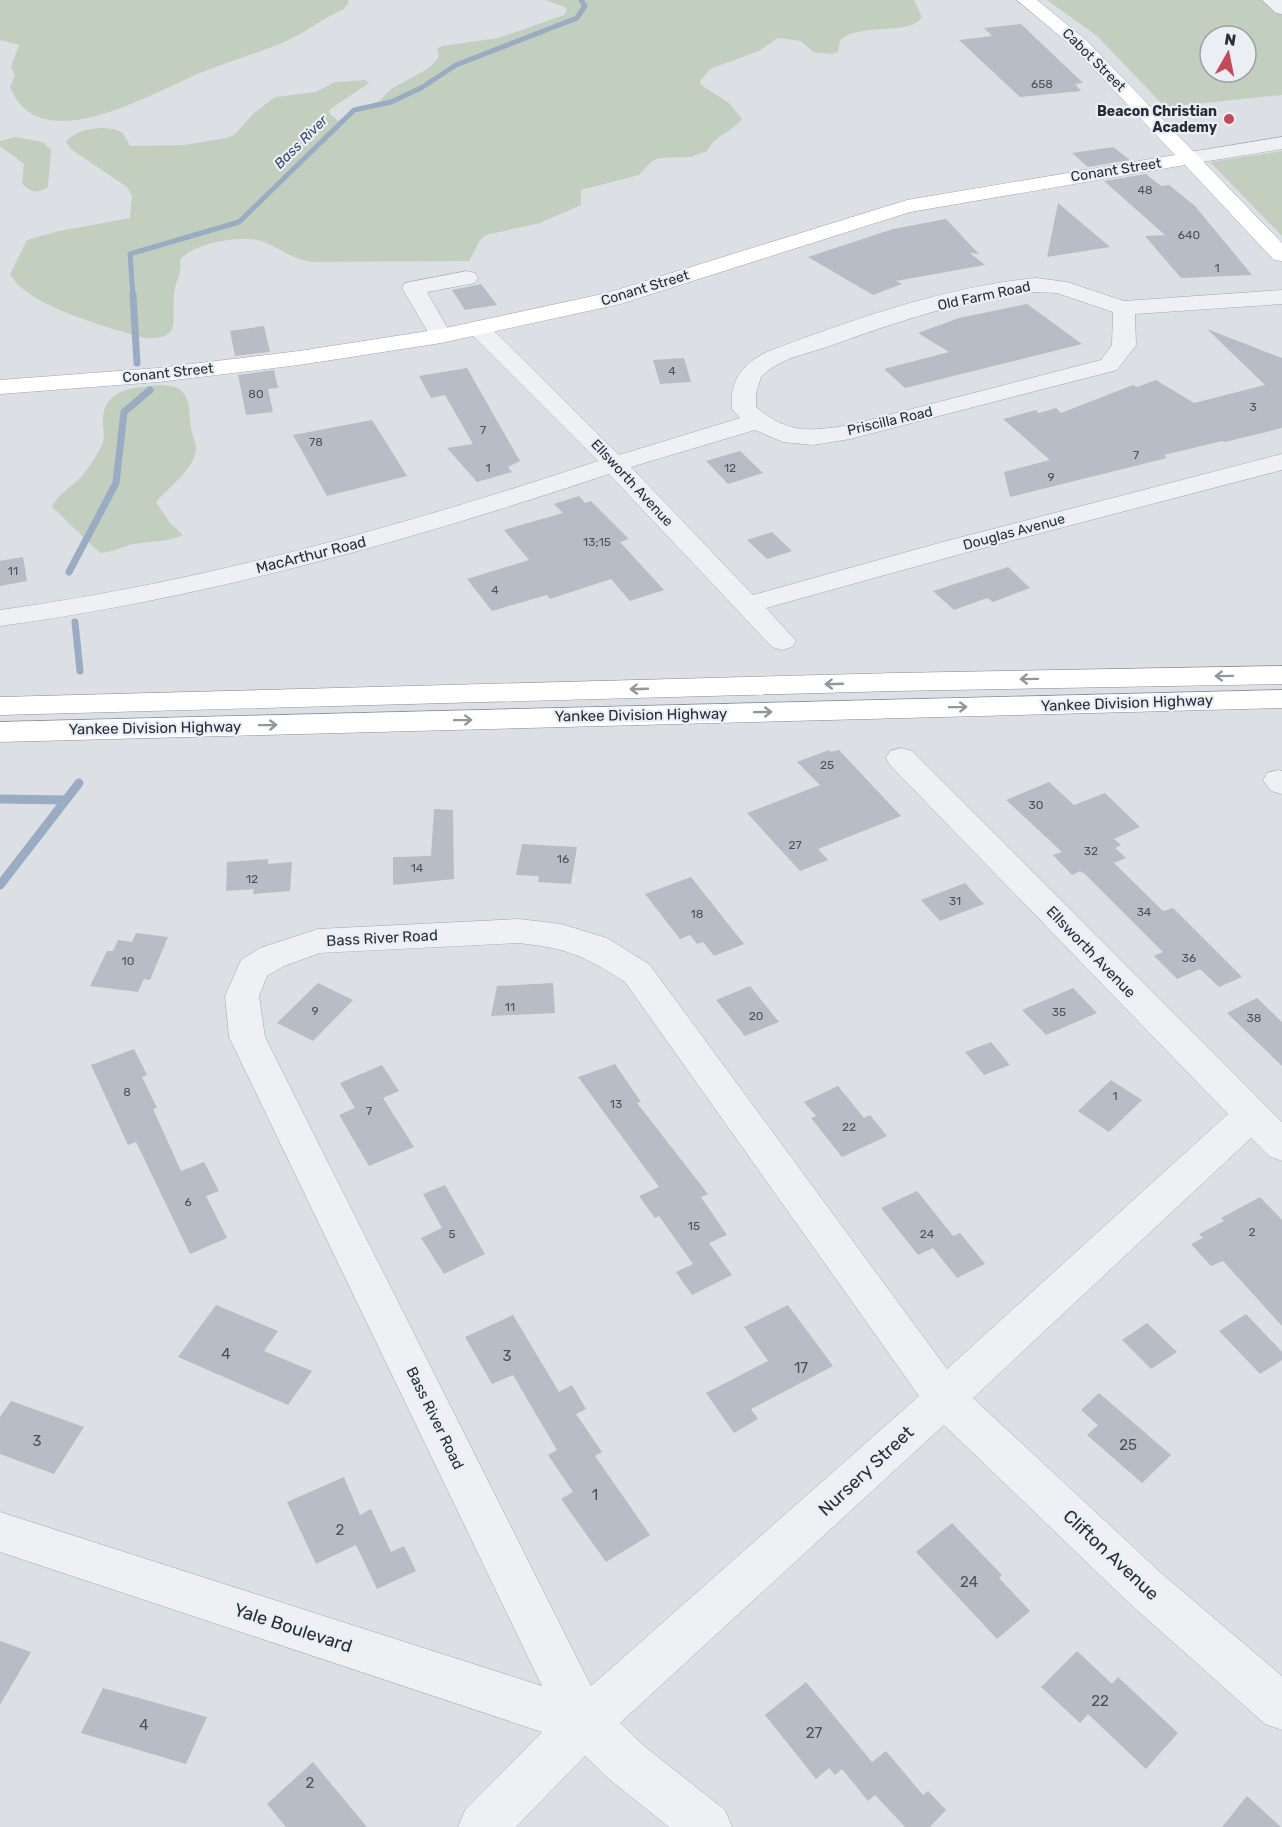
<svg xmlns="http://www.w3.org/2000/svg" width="1282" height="1827" viewBox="0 0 1282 1827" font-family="Rubik,sans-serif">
<rect width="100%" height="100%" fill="#dce0e5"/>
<path fill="#c2cfbe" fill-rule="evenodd" d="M0 0H347L349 2 344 9C323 18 305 33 284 42 256 54 226 62 198 74 153 92 39 162 10 87L15 75 11 67 19 45 0 40Z
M545 0H914L922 17C911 36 861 22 840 40L838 52 832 54 813 52 801 41 778 38 759 51 710 69 700 81 701 85 729 103 742 119C729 135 718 132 707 151L691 157 659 158 651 162 639 175 581 190V205L540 223 486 235 480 240 469 261 312 262C294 260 281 249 264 242 245 234 192 243 180 260 183 274 174 282 174 296 172 324 181 340 144 338 108 327 28 307 10 274L27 240 59 231 130 218 132 196 127 187 72 150 66 142C77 127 108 124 123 133L130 146 184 145 226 138 234 135 254 113 275 97 316 92 335 82 365 80 369 83 329 110 330 114 338 121 379 101 391 89 429 68 439 57 437 49 442 46 499 38 564 15 567 11 565 7Z
M1047 0H1282V95L1165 107 1097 36ZM1210 36H1246V72H1210Z
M15 137 43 142 51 150 48 187C38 194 30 193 22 183L24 164 0 146V141Z
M1282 151V236L1210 162Z
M158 385C192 385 188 402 191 428 192 435 197 444 196 451 193 470 168 488 156 502L170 523 183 535C169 541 157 541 141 543 127 544 115 552 100 553L52 507C59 492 71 488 81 477 89 468 97 455 102 445 108 431 95 413 113 397 124 387 145 387 158 385Z"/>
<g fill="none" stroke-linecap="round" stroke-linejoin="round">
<path stroke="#99acc3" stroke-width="5" d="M133 297 130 254 239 222 354 110 391 102 421 88 456 65 577 18 585 6 581 0"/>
<path stroke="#99acc3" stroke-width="7" d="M133 295 137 363
M69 572 116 483 124 412 150 390
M75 622 80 671"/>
<path stroke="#99acc3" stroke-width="9" d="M0 799 66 800
M0 885 79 783"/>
</g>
<path fill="#b7bcc5" d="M1021 24 1083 83 1075 84 1081 91 1020 97 959 40 992 36 984 28Z
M1113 147 1130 160 1088 167 1072 153Z
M1146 174 1161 186 1169 185 1195 206 1252 275 1181 278 1145 236 1165 235 1104 181Z
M1058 203 1110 247 1047 257Z
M946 219 979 254 970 253 985 265 896 281 902 284 873 295 808 257 893 229Z
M481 284 497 305 465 310 452 290Z
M1027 304 1082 344 905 388 884 369 949 352 918 333 959 318Z
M264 326 270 352 235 356 230 331Z
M1207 329 1282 358V428L1225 442 1222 441 1164 455 1167 458 1010 497 1004 472 1050 460 1003 419 1036 410 1039 413 1056 408 1061 413 1133 385 1137 387 1156 380 1194 403 1265 385Z
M684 358 691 382 660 384 653 360Z
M467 368 520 461 508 467 512 472 477 482 447 448 473 444 445 395 431 398 419 376Z
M274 370 278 388 268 389 273 412 246 415 238 375Z
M372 420 407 476 327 496 293 435Z
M740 451 763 473 728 484 706 461Z
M579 496 585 503 591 501 629 539 620 542 664 590 630 601 611 579 550 599 547 595 492 611 467 579 529 560 504 530 563 513 554 504Z
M772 532 792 551 767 559 747 540Z
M23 557 27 581 0 586V561Z
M1008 567 1030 588 993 602 987 598 954 610 933 591Z
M829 750 831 752 839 750 901 816 818 849 828 860 800 871 747 813 820 785 797 762Z
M1049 782 1074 805 1105 793 1140 827 1114 839 1121 845 1115 848 1126 858 1114 863 1163 911 1173 908 1242 977 1219 987 1200 969 1177 979 1154 956 1163 952 1085 874 1080 871 1072 875 1053 855 1062 852 1006 800Z
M434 809 453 810 454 879 393 885V857L431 856Z
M522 844 577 847 571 884 538 882 539 876 516 875Z
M268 859V864L292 862 290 891 253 894 254 889 226 891 227 862Z
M691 877 744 944 714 956 703 942 697 944 690 935 680 939 645 894Z
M965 883 984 904 940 921 921 900Z
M136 933 168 937 150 980 144 979 138 992 90 986 107 951H113L118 940 132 942Z
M318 983 353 1000 313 1041 277 1023Z
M553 983 555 1013 491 1016 497 986Z
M750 986 779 1022 745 1036 716 1000Z
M1073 988 1097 1013 1046 1035 1022 1010Z
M1257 998 1282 1022V1066L1227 1013Z
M991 1042 1010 1065 984 1075 965 1052Z
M134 1049 147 1075 142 1077 157 1108 153 1109 181 1171 204 1162 219 1191 206 1196 227 1238 190 1254 136 1142 128 1145 91 1065Z
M615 1064 641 1102 637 1103 708 1194 701 1197 727 1235 709 1243 732 1275 692 1295 676 1272 693 1264 659 1216 655 1218 639 1196 659 1187 578 1077Z
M382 1065 399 1091 383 1098 414 1147 369 1166 339 1115 355 1108 340 1083Z
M1111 1080 1142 1100 1109 1132 1078 1111Z
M838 1086 864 1118 870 1115 887 1136 842 1157 811 1118 816 1116 804 1102Z
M445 1185 485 1254 444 1274 421 1238 442 1228 423 1194Z
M917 1191 953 1236 960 1233 985 1264 957 1278 933 1248 918 1255 881 1208Z
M1260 1197 1282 1220V1326L1223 1261 1211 1266 1191 1244 1203 1238 1199 1234 1224 1221 1221 1218Z
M216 1305 278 1331 264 1351 312 1371 288 1405 178 1357Z
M788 1305 833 1366 751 1409 758 1419 734 1433 706 1393 768 1361 744 1327Z
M1246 1314 1282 1352V1360L1260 1374 1219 1331Z
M513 1315 559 1392 572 1385 586 1409 576 1414 602 1452 595 1456 650 1535 606 1562 561 1499 573 1492 548 1455 557 1450 513 1375 492 1384 465 1337Z
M1147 1323 1177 1352 1151 1369 1122 1340Z
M1099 1393 1171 1455 1142 1483 1087 1435 1098 1425 1081 1410Z
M11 1401 84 1427 54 1474 0 1454V1417Z
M344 1477 360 1515 371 1509 391 1552 404 1546 416 1571 377 1589 356 1545 316 1564 287 1502Z
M952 1523 1002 1575 999 1578 1030 1611 997 1639 916 1552Z
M0 1641 31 1652 0 1705Z
M1077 1651 1112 1684 1118 1677 1178 1733 1146 1769 1088 1714 1080 1723 1041 1687Z
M806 1682 872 1762 886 1751 923 1795 928 1791 946 1810 930 1827H905L875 1795 868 1801 842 1769 835 1775 829 1768 816 1779 765 1715Z
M103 1688 207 1717 186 1764 81 1733Z
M313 1762 367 1827H286L267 1804Z
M1247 1796 1281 1827H1222Z"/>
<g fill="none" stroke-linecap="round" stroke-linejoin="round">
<g stroke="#a2a7ae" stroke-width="1">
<path id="minor" d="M1262 0H1282V14L1276 13Z
M1282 137V149L1190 164 1183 162 1180 158 1183 154 1190 152Z
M467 271 475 273 478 278 475 283 427 292 452 336 449 341H433L402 288 405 283Z
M1036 278 1067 282 1124 301 1282 290V304L1135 314 1136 345 1117 370 850 439 813 445 783 442 755 430 631 467 753 595 939 543 1282 454V470L957 555 766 608 796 641 792 647 782 650 772 647 609 474C412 540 206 598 0 626V610C203 582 403 526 598 461L471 334 468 329 471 324H487L619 455 740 418 732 409C729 380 743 363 769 351 855 319 944 287 1036 278ZM1036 292 1057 293 1113 312 1112 345 1101 360 850 425C810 431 789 435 756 407V393L761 377C778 359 805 354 827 347 896 322 963 299 1036 292Z
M901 748 912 751 1282 1122V1161L1269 1156 1251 1138 973 1398 1161 1573 1282 1676V1730L1265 1724 1129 1603 944 1425 620 1723 644 1746 725 1810 732 1827H669L610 1780 585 1756 516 1827H458L465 1810 542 1732 0 1552V1512L542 1686 229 1037 225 996 241 960 260 948 318 929 519 919 561 924 607 938 649 964 947 1369 1228 1114 890 765 886 758 890 751ZM519 943C570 949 582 955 625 982L919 1396 591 1686 265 1037 259 996 267 976 284 966 320 953Z
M1278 770 1282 771V794L1271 791 1263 780 1267 773Z"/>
</g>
<g stroke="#9da4b0" stroke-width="1">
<path id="major" d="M1017 0H1037L1086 40 1282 243V261L1274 260 1185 165 910 212 620 304 441 343 299 365 158 382 0 394V380L158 368 299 351 441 329 607 293 907 200 1175 155 1074 48Z"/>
</g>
<g stroke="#858d9b" stroke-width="1">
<path id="highway" d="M1282 666V684L895 691 0 715V697L895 673Z
M1282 690V708L0 742V722Z"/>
</g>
<use href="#minor" fill="#eff0f4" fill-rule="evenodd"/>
<use href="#major" fill="#fff" fill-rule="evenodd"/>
<use href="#highway" fill="#fff" fill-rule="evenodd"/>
</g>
<defs><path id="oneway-shaft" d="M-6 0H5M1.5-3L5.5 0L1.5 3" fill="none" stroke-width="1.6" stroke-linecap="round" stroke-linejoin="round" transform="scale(1.5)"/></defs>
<g stroke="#93969c">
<use href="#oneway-shaft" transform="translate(1224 676) rotate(179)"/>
<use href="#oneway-shaft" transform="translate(1029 679) rotate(179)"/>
<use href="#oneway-shaft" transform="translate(834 684) rotate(178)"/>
<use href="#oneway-shaft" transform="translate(639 689) rotate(178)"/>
<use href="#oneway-shaft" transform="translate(958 707) rotate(-1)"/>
<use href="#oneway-shaft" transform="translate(763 712) rotate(-1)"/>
<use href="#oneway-shaft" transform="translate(463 720) rotate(-1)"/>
<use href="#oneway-shaft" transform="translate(268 725) rotate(-1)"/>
</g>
<circle fill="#c44857" stroke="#ebeef3" stroke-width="2" cx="1229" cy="119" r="6"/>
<g text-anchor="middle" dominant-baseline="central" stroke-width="4.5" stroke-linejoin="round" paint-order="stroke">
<g font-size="12" fill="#4b525d">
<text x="1042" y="84">658</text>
<text x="1145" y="190">48</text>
<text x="1189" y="235">640</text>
<text x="1217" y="268">1</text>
<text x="672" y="371">4</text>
<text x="256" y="394">80</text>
<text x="1253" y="407">3</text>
<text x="483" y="430">7</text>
<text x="316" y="442">78</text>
<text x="1136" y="455">7</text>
<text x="488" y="468">1</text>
<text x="730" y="468">12</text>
<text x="1051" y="477">9</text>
<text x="597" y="542">13;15</text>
<text x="13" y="571">11</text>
<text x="495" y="590">4</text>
<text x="827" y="765">25</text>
<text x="1036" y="805">30</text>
<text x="795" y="845">27</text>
<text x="1091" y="851">32</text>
<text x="563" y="859">16</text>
<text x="417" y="868">14</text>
<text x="252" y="879">12</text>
<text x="955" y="901">31</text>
<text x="1144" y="912">34</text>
<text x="697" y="914">18</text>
<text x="1189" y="958">36</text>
<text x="128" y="961">10</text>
<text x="510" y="1007">11</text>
<text x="315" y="1011">9</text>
<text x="1059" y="1012">35</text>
<text x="756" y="1016">20</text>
<text x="1254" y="1018">38</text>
<text x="127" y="1092">8</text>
<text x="1115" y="1096">1</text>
<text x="616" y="1104">13</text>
<text x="369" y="1111">7</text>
<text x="849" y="1127">22</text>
<text x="188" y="1202">6</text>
<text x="694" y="1226">15</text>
<text x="1252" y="1232">2</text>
<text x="452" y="1234">5</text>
<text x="927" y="1234">24</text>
</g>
<g font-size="14" fill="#272e3a" stroke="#ebeef3">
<text transform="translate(1094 60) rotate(45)">Cabot Street</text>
<text transform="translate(1116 170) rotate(-9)">Conant Street</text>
<text transform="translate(645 288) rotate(-17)">Conant Street</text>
<text transform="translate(984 296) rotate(-12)">Old Farm Road</text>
<text transform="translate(168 373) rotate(-6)">Conant Street</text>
<text transform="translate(890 421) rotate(-13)">Priscilla Road</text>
<text transform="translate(632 483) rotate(47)">Ellsworth Avenue</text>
<text transform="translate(1014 532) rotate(-15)">Douglas Avenue</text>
</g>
<g font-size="14" font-weight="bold" fill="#272e3a" stroke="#ebeef3" text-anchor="end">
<text x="1217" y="111">Beacon Christian<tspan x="1217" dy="16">Academy</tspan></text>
</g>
<g font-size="14" font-style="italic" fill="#344b6b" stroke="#ebeef3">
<text transform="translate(301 142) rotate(-45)">Bass River</text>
</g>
<g font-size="15" fill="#272e3a" stroke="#ebeef3">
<text transform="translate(311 555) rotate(-14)">MacArthur Road</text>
<text transform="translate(1127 703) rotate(-2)">Yankee Division Highway</text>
<text transform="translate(641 715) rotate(-1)">Yankee Division Highway</text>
<text transform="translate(155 728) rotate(-1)">Yankee Division Highway</text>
<text transform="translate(382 938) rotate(-3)">Bass River Road</text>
<text transform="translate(1091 952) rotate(46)">Ellsworth Avenue</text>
<text transform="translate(435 1418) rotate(64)">Bass River Road</text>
</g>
<g font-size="15" fill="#4b525d">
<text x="226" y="1354">4</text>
<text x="507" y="1356">3</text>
<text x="801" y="1368">17</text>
<text x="37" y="1441">3</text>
<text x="1128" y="1445">25</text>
<text x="595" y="1495">1</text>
<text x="340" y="1530">2</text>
<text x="969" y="1582">24</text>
<text x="1100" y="1701">22</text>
<text x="144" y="1725">4</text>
<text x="814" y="1733">27</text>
<text x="310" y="1783">2</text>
</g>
<g font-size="18" fill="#272e3a" stroke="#ebeef3">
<text transform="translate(866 1471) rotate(-43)">Nursery Street</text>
<text transform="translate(1111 1555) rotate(43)">Clifton Avenue</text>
<text transform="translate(293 1628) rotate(18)">Yale Boulevard</text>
</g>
</g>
<g transform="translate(1228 54) rotate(9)"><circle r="28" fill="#ebeef3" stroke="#9da1a9" stroke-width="1.5"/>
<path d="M0-4.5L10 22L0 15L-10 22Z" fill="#c44857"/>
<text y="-9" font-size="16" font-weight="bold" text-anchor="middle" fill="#272e3a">N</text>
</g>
</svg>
